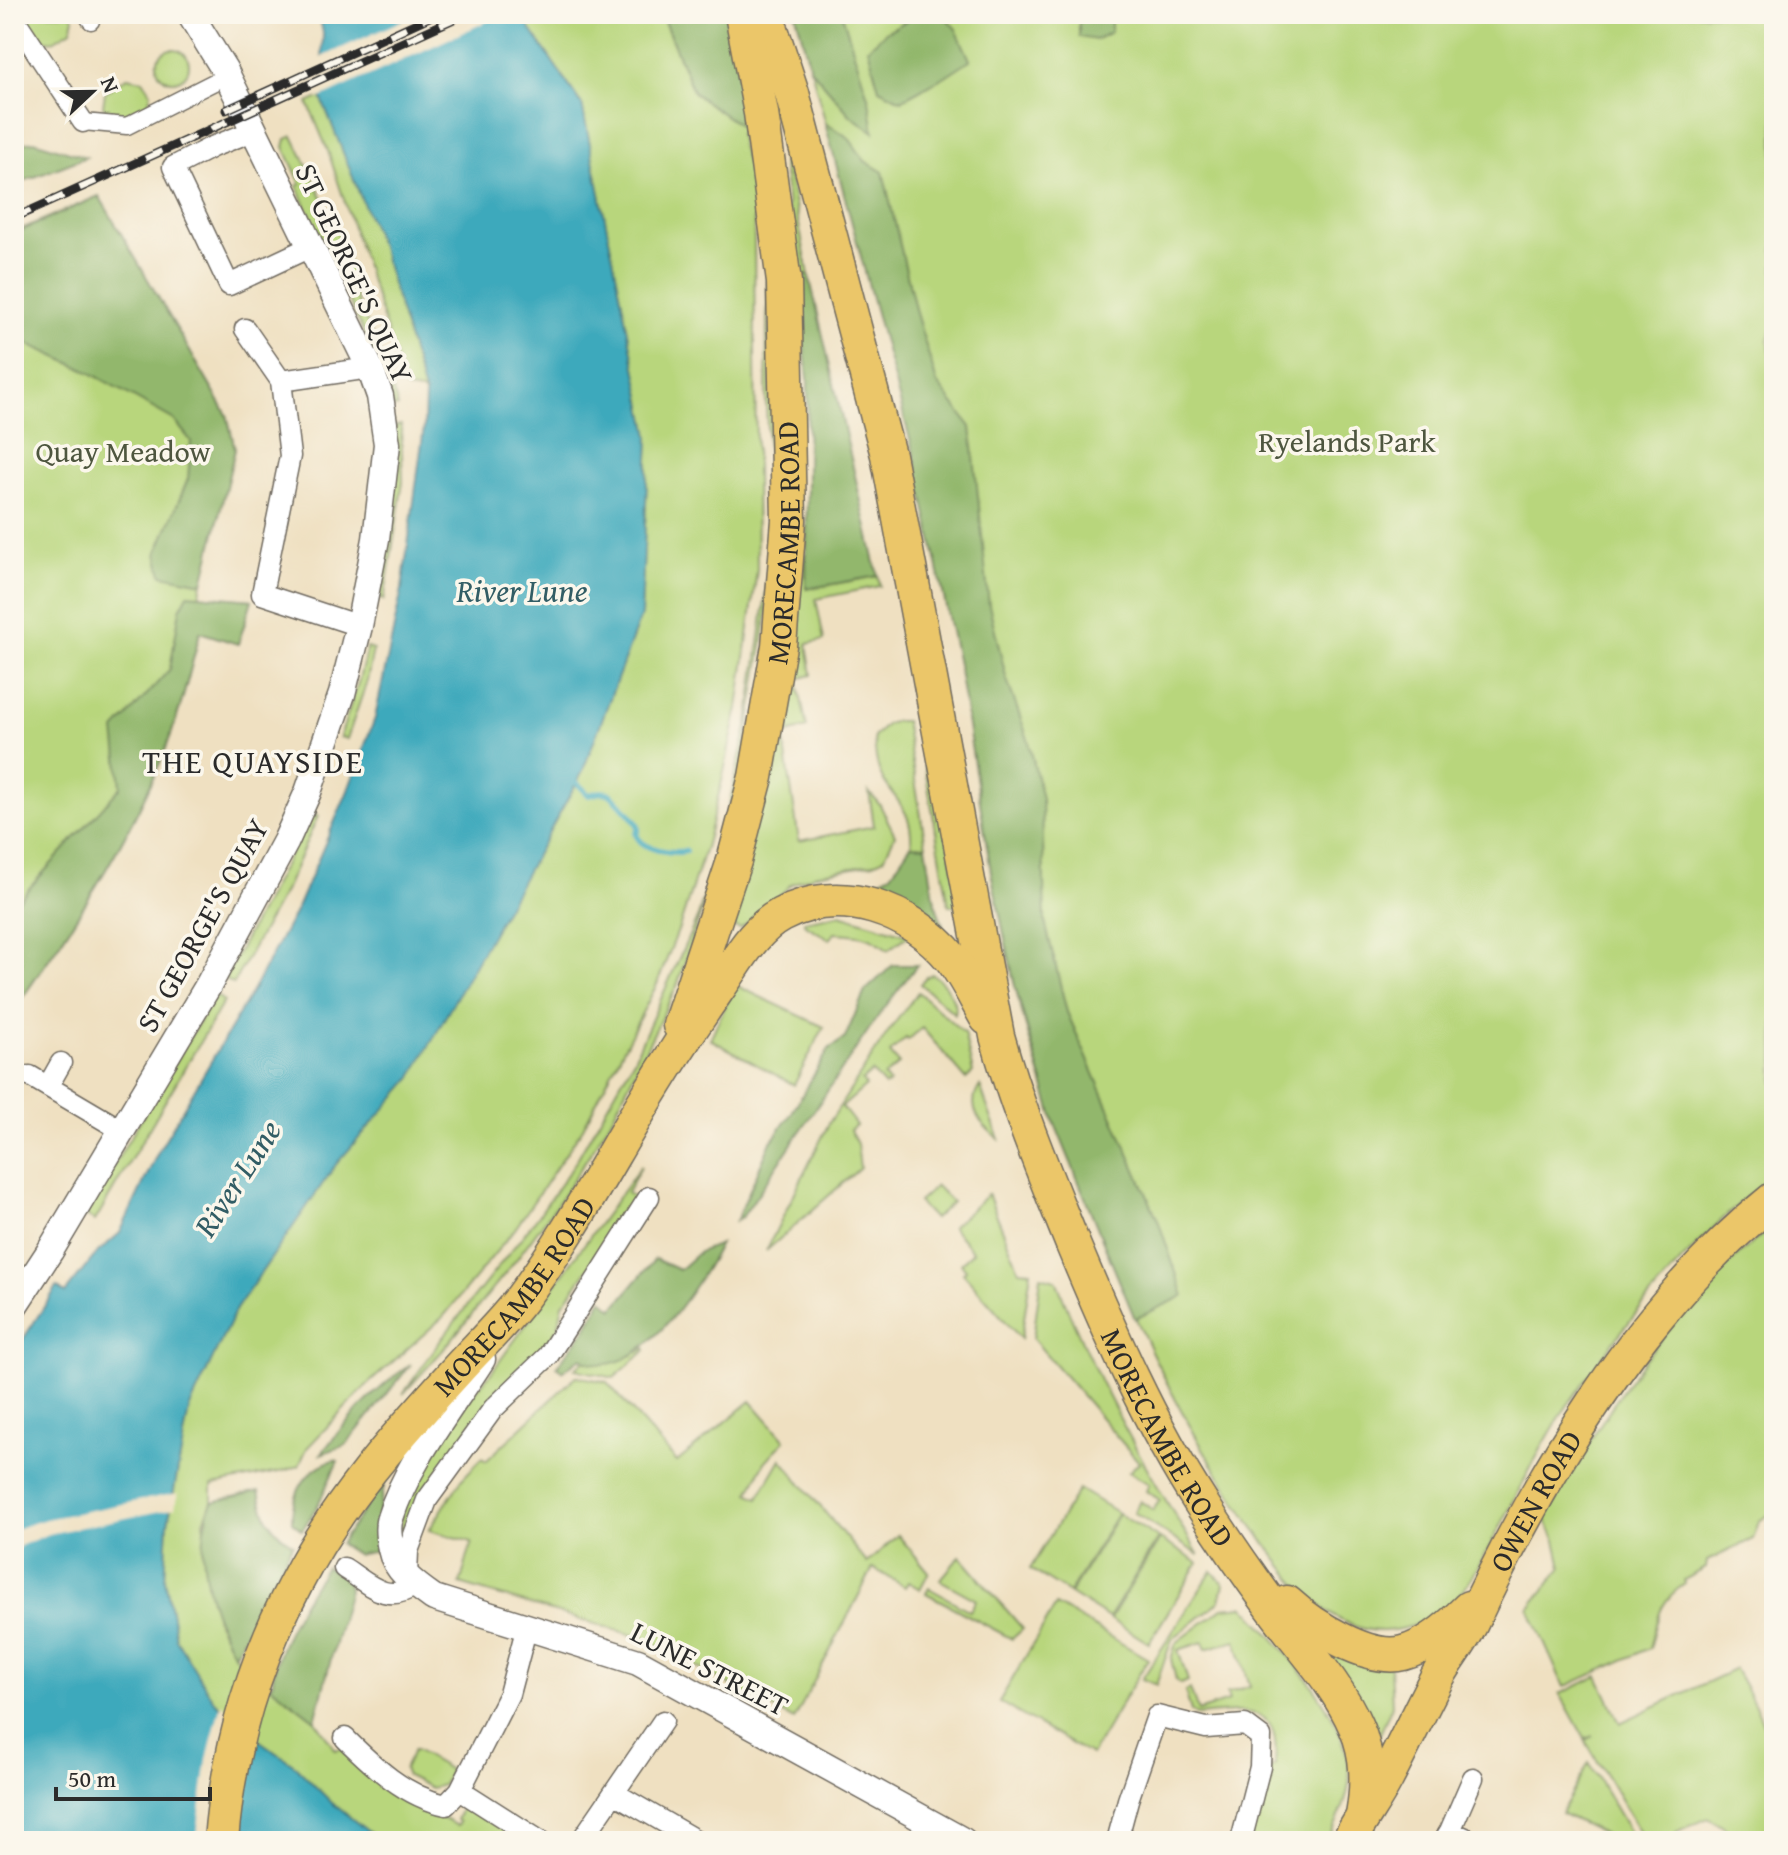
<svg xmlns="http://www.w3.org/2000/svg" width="1788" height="1855" viewBox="0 0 1788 1855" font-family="'Gentium Book Plus',serif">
<rect width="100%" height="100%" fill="#fbf7ec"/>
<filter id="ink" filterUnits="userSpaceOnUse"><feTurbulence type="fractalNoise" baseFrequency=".0125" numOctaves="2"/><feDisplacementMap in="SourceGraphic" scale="16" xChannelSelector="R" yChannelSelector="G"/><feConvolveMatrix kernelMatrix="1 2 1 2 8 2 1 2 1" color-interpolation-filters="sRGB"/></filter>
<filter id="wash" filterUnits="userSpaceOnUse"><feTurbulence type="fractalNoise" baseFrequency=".006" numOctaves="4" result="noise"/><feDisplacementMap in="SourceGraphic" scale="32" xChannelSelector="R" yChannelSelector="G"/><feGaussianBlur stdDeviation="1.8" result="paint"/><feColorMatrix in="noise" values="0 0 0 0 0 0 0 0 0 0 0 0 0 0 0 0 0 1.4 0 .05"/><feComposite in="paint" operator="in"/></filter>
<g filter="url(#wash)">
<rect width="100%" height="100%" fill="#efe0c1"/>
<path fill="#b8d67c" stroke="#728054" stroke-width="2" d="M29 14H71L74 18 71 30 53 41 38 39 27 23Z
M524 14H661L694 93 743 128 739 134C741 148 743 153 748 165 757 186 753 216 754 238L757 570 738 708 721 785 705 848 679 928 657 984 583 1128 515 1229 443 1317 368 1384 307 1448 299 1466 284 1471 212 1485V1502L204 1521 217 1622 234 1655 315 1720 336 1750 341 1748C373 1783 415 1803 457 1826L459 1822 456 1820 463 1804 468 1803 526 1841H380L332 1803 293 1764 260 1741 214 1702 176 1639 165 1579 168 1523 189 1409 236 1309 337 1163 410 1079 582 773 641 615 649 436 582 105 527 24Z
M796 14H1774V324L1769 340 1774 393V1175C1696 1235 1630 1316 1574 1396 1544 1438 1522 1486 1498 1531 1484 1556 1472 1582 1453 1601 1439 1615 1420 1625 1400 1629 1336 1643 1293 1581 1260 1536 1189 1438 1138 1331 1094 1219 1063 1142 1033 1063 1014 981 991 880 978 777 960 675 947 601 931 526 914 453 878 306 835 160 796 14Z
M157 65a16 16 0 1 1 32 0a16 16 0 1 1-32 0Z
M127 77 143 80 151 92 149 103 121 116 109 114 103 106 105 93Z
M321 97 383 253 425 395 421 391 406 389 328 151 308 103Z
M778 120 809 275 796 277Z
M293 136 335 224 358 291 355 295 383 360 398 407 393 408 386 382 297 186 301 184 284 147 286 139Z
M99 196 227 415 235 449 199 596 252 600 238 644 200 632C189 675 179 719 161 760 125 847 73 925 20 1001L14 998V232Z
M768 248 774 570 738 797 677 986 611 1120 565 1193 516 1260 443 1350 403 1394 443 1337 539 1215 576 1161 634 1059 698 916 722 834 748 722 765 601 771 537 766 401Z
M401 425 403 482 384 600 379 599 395 492V426Z
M805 553 806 589 878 576 880 586 816 599 824 640 807 644 812 675 797 679 807 728 783 734 799 841 874 826 869 792 880 805 895 835 884 858 874 863 817 874 791 884 766 909 740 929 734 927 731 920Z
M367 648 373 650 367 681 347 739 340 737 359 680Z
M896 721H905L926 846 911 845C913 813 899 804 884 781 876 768 875 751 874 737L887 724Z
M917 723 928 729 960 904 949 906Z
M311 814 318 816 287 886 233 984 224 979Z
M840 914 909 935 888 950C872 934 856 934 835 933L829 939 804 924V921Z
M932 974C945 982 957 1000 955 1014L920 984 926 977Z
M735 985 824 1027 794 1085 710 1039Z
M918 992 964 1033 973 1073 966 1079 922 1028 908 1040 906 1038 890 1053 899 1064 884 1077 889 1083 885 1086 872 1072 862 1081 866 1086 842 1107 856 1125 850 1130 857 1144 860 1168 766 1251 829 1123 888 1032Z
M215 995 224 1001 95 1221 84 1215Z
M980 1086 999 1139C981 1125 965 1108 980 1086Z
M641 1166 627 1193 638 1200 563 1304 558 1328 407 1534 401 1532V1511L453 1417 491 1373Z
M936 1186 952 1202 934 1219 918 1202Z
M988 1194 1019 1270 1031 1271 1021 1339 963 1273 966 1270 961 1263 973 1252 952 1227Z
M1774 1225V1512L1759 1521 1753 1539 1707 1561 1706 1568 1684 1580 1685 1584C1658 1601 1658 1619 1650 1648L1564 1687 1529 1609 1562 1567 1556 1540 1545 1519C1604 1410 1675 1302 1774 1225Z
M1041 1276 1056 1280C1094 1378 1144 1466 1199 1555L1134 1513 1140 1501 1153 1510 1160 1500 1146 1491 1149 1484 1129 1472 1139 1462 1033 1339Z
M645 1348 646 1350 614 1378 575 1369 584 1360C601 1369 630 1358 645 1348Z
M576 1376 607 1382 677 1462 751 1401 785 1440 765 1462 749 1493 758 1498 781 1459 867 1563 898 1535 929 1572 920 1589 908 1582 905 1587 873 1568 794 1720 646 1639 460 1584 472 1542 429 1530 462 1479 482 1458 486 1461Z
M1079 1489 1118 1513 1069 1593 1030 1569Z
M1119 1514 1158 1538 1109 1618 1070 1594Z
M1160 1539 1198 1563 1149 1643 1110 1619Z
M960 1556 1023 1629 1012 1639 926 1593 929 1588 970 1611 976 1600 940 1580Z
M1212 1571 1224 1584 1220 1601 1172 1639 1156 1685 1142 1679Z
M1056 1605 1148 1659 1091 1755 999 1702Z
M1244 1606C1283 1648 1355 1721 1349 1783 1347 1803 1336 1823 1328 1841H1249L1268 1769 1275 1766C1282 1699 1244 1712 1196 1715L1191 1711 1185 1691 1190 1689 1198 1711 1229 1701 1227 1693 1250 1686 1236 1640 1206 1649 1203 1642 1178 1650 1188 1681 1181 1684 1176 1680 1171 1659 1176 1643 1223 1608Z
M1330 1654 1390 1667 1392 1705 1380 1734 1374 1736Z
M1735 1669C1758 1710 1788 1759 1768 1807L1774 1825V1841H1731L1725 1828 1708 1818 1676 1832 1679 1841H1645L1585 1740 1593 1736 1585 1739 1560 1694 1598 1676 1620 1723Z
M414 1749 450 1770 443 1785 431 1788 407 1776 404 1769Z
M1589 1763 1635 1841H1618L1561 1813Z"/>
<path fill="#92b76c" stroke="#5e714c" stroke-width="2" d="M661 14H727L736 59 743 128 694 93Z
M796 14H842L869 100 874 132 851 116 810 68Z
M920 14H943L956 29 970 60 944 77 901 100 879 89 868 48 887 31Z
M1079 14H1111V32L1096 40 1079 37Z
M825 123 848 137 865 161 883 172 916 313 937 383 971 427 989 605 1006 677 1029 742 1042 799 1045 922 1067 1012 1158 1220 1184 1296 1135 1319 1055 1124 1015 986 991 872 959 669 914 454Z
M34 141 86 157 14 185V144Z
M99 196 227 415 235 449 203 583 162 575 157 553 188 479 191 441 174 420 85 370 24 342H14V234Z
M809 275 878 576 806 589 808 378 796 277Z
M188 594 252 600 238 644 200 632C189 675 179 718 161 760 125 847 73 925 20 1001L14 998V905L121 787 115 730 170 669 180 609Z
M911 845 926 846 935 903 943 925 938 929 905 901 876 887 877 881 891 874Z
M893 965H917L876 1019 743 1216 736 1221 771 1142 791 1114 829 1049 845 1038 865 991Z
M720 1244C699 1282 636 1391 581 1358L562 1371 557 1366 586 1329 602 1299 613 1309 655 1259 679 1270 699 1252Z
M411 1364 346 1445 321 1454C348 1419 375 1389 411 1364Z
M334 1460 338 1461 318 1505 302 1530 292 1522C291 1494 307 1467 334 1460Z
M382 1483 384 1485 378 1517 382 1550 357 1555 340 1544Z
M259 1491C264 1517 271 1530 293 1544L234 1655C209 1608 192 1554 212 1502Z
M326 1567 347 1579 349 1590 315 1720 272 1687C275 1646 303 1600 326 1567Z"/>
<path fill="#3da9bc" stroke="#346a74" stroke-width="2" d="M319 14H524L527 24 582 105 649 436 641 615 582 773 410 1080 337 1163 236 1309 189 1409 168 1523 165 1579 176 1639 214 1701 260 1741 293 1764 332 1803 380 1841H18L14 1827V1353L57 1287 65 1293 97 1253 120 1233 159 1150 254 988 297 908 347 793 375 718 402 589 424 427 425 395 383 253 321 97 323 33Z"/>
<path fill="#efe0c1" d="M416 14H503L318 99V59Z
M178 1493 175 1508 48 1534 20 1546 14 1557V1530L27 1525 46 1519Z
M221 1703 253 1729 234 1841H196L207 1759Z"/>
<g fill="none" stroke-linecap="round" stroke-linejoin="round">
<path stroke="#3da9bc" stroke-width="6" d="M577 783 589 795C596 793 601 791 608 793 613 795 637 821 638 826 639 836 633 829 638 838 645 850 674 854 686 851"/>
</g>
</g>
<g filter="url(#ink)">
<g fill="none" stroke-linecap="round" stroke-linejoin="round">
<g stroke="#706a60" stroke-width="19">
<path id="pedestrian" d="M86 14 91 21
M83 122 127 126 214 82"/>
</g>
<g stroke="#706a60" stroke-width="23">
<path id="minor" d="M14 18 83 122
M253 131 212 147 173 167 229 285 310 247
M245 329 281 381 290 456 262 594 359 626
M281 381 370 368
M30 1076 123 1131
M48 1086 61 1063
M344 1568C369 1584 387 1605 415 1585
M407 1575 408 1551 427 1500 493 1409 548 1356 649 1197
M345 1738C373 1766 406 1797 446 1805L460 1790 509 1694 527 1626
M460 1790 540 1841
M614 1793 697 1841
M1450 1831 1473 1778
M581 1841 663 1721
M1117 1841 1128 1800 1157 1716 1206 1728 1245 1725 1261 1737 1260 1767 1241 1841
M1444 1841 1450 1831 1472 1841"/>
</g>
<g stroke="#706a60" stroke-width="29">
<path id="tertiary" d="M14 1306 50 1251 208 986 286 841 308 792 342 694 359 626 376 539 387 444 380 396 370 368 224 69 190 14
M482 1359C451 1408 407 1463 390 1518 387 1526 389 1540 391 1549 395 1571 417 1586 434 1598L638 1662 963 1841"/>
</g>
<g stroke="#706a60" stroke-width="37">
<g id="primary">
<path id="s1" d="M766 14 792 93 888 455 997 1036C1017 1109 1046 1177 1074 1247 1111 1335 1149 1422 1201 1503 1223 1538 1248 1574 1273 1608 1302 1648 1336 1681 1356 1727 1369 1756 1368 1786 1363 1816"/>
<path id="s2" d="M680 1025 734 861 756 777 779 646 789 520 784 282 761 113 742 14"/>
<path d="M1287 1603C1311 1625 1368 1662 1403 1653 1427 1647 1452 1625 1469 1608"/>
<path id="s3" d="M221 1841C228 1750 254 1662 297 1581 338 1501 398 1435 458 1369 479 1346 503 1323 522 1298 561 1246 594 1187 627 1131 656 1081 686 1034 719 987 737 962 753 930 781 915 841 883 911 910 952 959 966 977 976 999 987 1018"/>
<path id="s4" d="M1349 1841C1360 1820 1375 1800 1386 1779 1404 1745 1420 1710 1438 1676 1448 1658 1461 1643 1470 1625 1542 1472 1640 1306 1774 1199"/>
</g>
</g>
<use href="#pedestrian" stroke="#fff" stroke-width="16"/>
<use href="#minor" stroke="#fff" stroke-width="20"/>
<use href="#tertiary" stroke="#fff" stroke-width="26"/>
<use href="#primary" stroke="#ebc669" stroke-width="34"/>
<g stroke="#2b2b2b" stroke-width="9">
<path id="rail" d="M226 110 436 14
M14 218 465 14"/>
</g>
<use href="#rail" stroke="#fbf7ec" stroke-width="6" stroke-dasharray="18" stroke-linecap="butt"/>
</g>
</g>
<g text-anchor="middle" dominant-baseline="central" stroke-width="7" stroke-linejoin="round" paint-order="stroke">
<g font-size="30" fill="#2b2b2b" stroke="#fbf7ec">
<text transform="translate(355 273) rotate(65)">ST GEORGE'S QUAY</text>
<text stroke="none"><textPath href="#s2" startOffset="496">MORECAMBE ROAD</textPath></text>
<text transform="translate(202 925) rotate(-61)">ST GEORGE'S QUAY</text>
<text stroke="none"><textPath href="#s3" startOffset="632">MORECAMBE ROAD</textPath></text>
<text stroke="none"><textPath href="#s1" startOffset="1486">MORECAMBE ROAD</textPath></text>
<text stroke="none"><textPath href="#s4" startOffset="388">OWEN ROAD</textPath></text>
<text transform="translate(710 1668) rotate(27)">LUNE STREET</text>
</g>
<g font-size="30" fill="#4e563f" stroke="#fbf7ec">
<text x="1347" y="441">Ryelands Park</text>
<text x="123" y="451">Quay Meadow</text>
</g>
<g font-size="32" font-style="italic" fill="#325d65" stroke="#fbf7ec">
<text x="522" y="590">River Lune</text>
<text transform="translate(237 1178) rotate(-57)">River Lune</text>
</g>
<g font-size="32" letter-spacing="2" fill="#2b2b2b" stroke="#fbf7ec">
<text x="253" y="761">THE QUAYSIDE</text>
</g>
</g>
<rect width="1788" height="1855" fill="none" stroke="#fbf7ec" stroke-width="48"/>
<g transform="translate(92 92) rotate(68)" stroke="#fbf7ec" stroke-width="6" paint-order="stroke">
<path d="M0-6L14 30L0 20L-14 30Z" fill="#2b2b2b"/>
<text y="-12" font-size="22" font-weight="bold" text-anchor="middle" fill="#2b2b2b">N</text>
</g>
<path d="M56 1787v12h154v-12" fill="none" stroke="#2b2b2b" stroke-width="4"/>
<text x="68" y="1787" font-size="24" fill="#2b2b2b" stroke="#fbf7ec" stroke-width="6" paint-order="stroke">50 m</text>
</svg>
